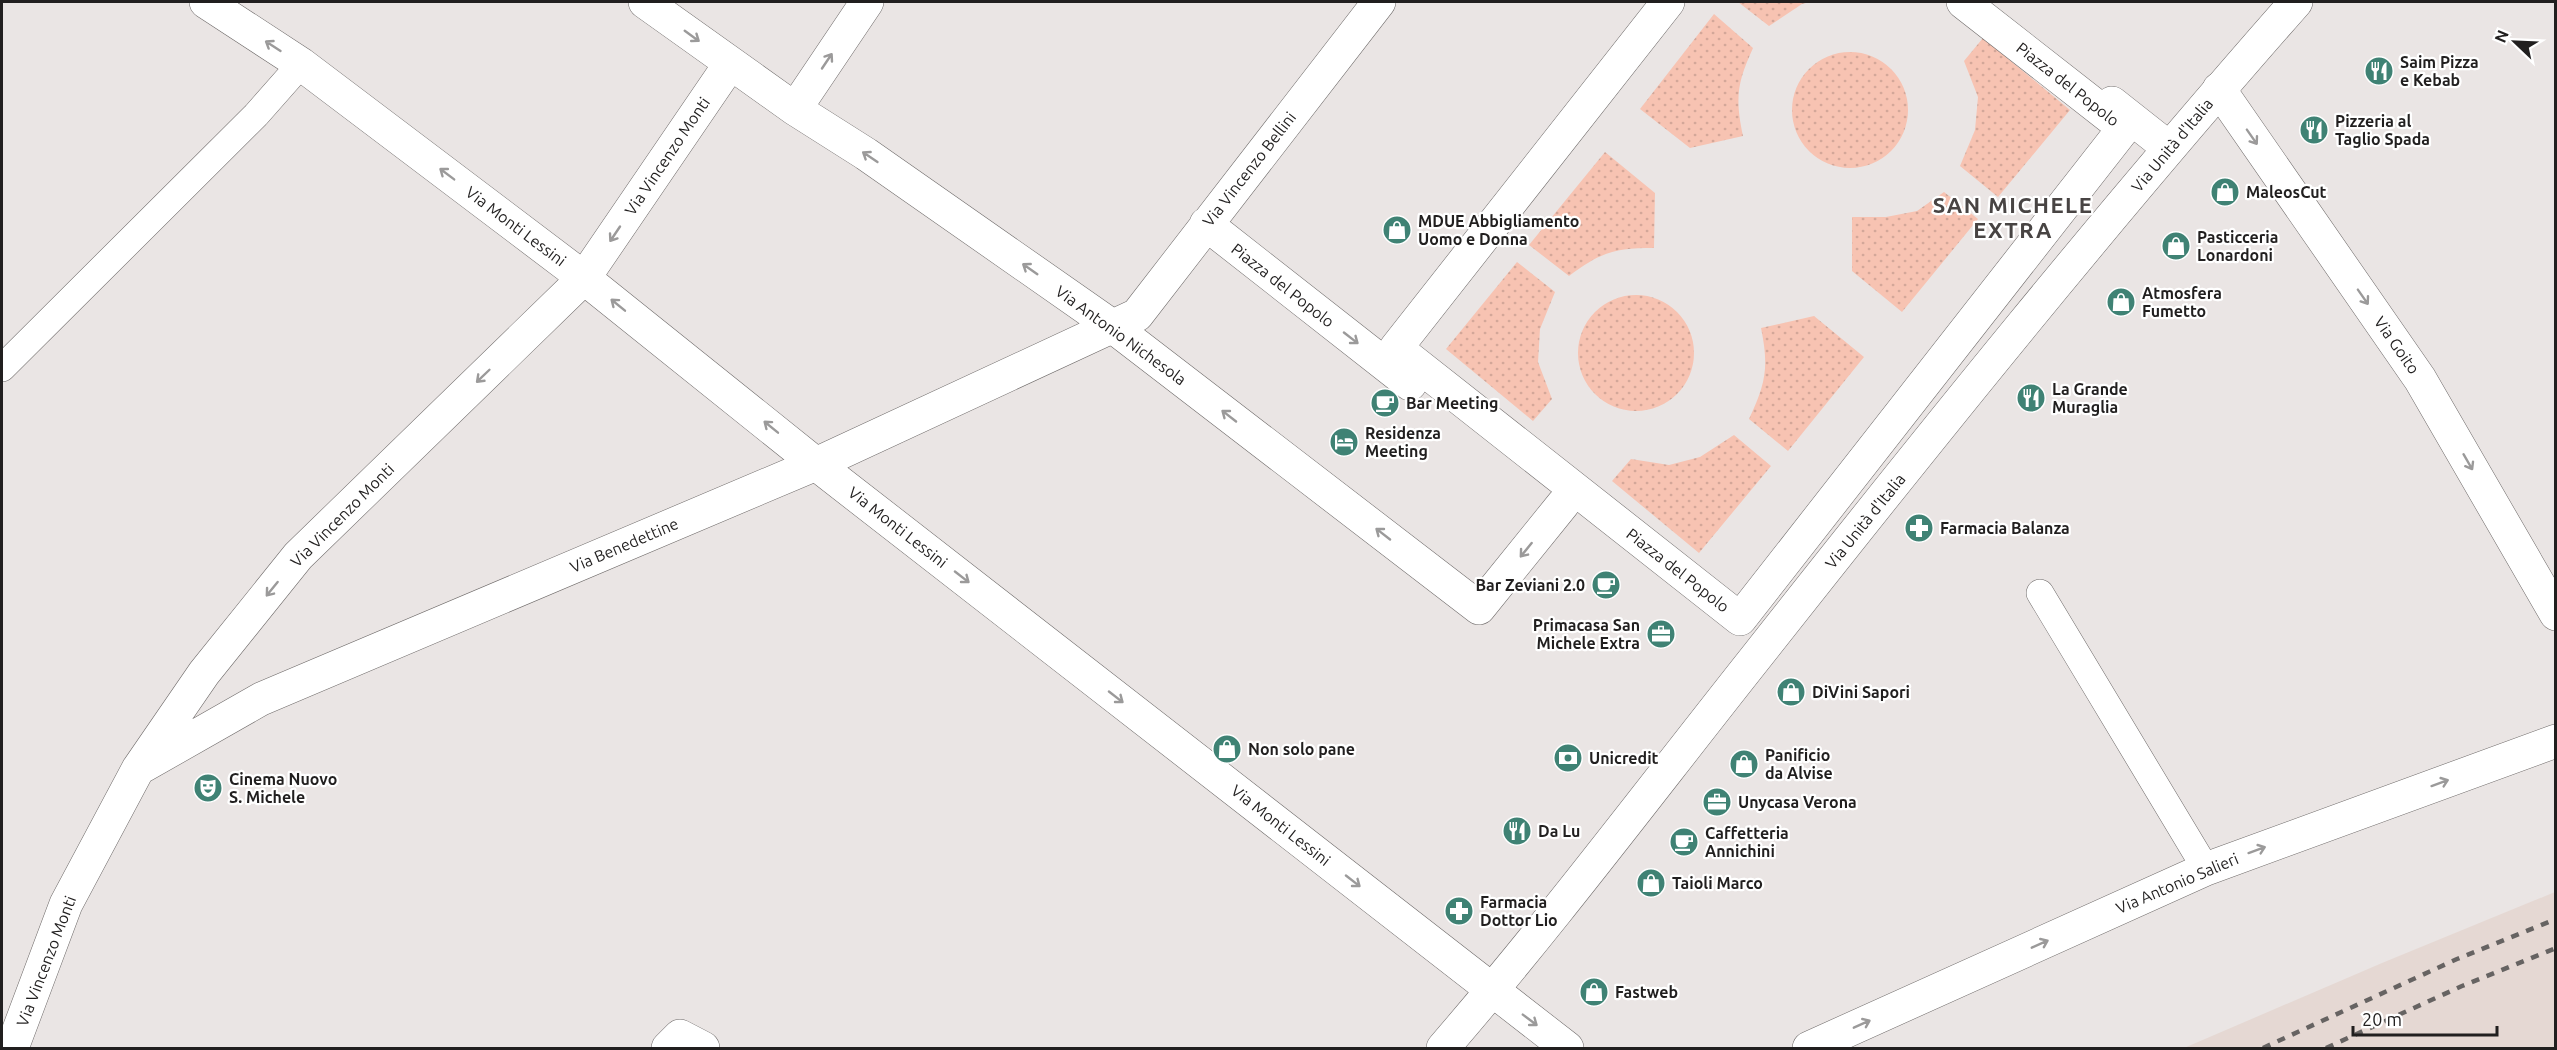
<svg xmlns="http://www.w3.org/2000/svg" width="2557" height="1050" viewBox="0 0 2557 1050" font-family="Ubuntu,sans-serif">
<defs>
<pattern id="grass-dots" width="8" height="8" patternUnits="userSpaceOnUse" patternTransform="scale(1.5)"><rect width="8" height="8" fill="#f7c3b2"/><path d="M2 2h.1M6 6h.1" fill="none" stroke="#d3a799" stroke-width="1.8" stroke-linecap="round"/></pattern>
</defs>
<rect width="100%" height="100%" fill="#eae5e4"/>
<path fill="#e5d8d3" d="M2555 892V1048H2184L2382 963Z"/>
<path fill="url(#grass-dots)" d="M1738 2H1810L1802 4 1769 26Z
M1714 14 1753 48C1737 83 1735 98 1743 136L1690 148 1640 109Z
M1983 38 2070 110 1998 197 1960 166 1975 130 1978 97 1964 61Z
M1792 110a58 58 0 1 1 116 0a58 58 0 1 1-116 0Z
M1605 152 1655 193 1654 248C1615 248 1601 252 1569 276L1529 245Z
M1944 192 1978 219 1902 312 1852 271V217H1886L1917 211Z
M1517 262 1555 292 1540 329 1538 362 1552 399 1533 421 1446 349Z
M1578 353a58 58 0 1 1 116 0a58 58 0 1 1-116 0Z
M1814 316 1864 357 1788 451 1749 419C1766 383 1769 367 1761 328Z
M1734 435 1771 466 1699 553 1612 481 1631 459 1669 465 1700 457Z"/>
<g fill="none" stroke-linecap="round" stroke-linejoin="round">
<g stroke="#6e6a69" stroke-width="28">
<path id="lane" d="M2 368 256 115 301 64
M2040 593 2206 869"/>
</g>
<g stroke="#6e6a69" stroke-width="34">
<path id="street" d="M206 2 301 64 584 278 816 464 1567 1048
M645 2 795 109 866 154 1112 326 1479 608 1563 504
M1668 2 1396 348 1740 619 2124 128 1963 2
M2219 89 2420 379 2556 614
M2112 103 2169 148
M795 109 867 2
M1206 224 1410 384
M138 769 261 699 816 464 1137 315 1379 2
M12 1048 66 904 138 769 204 673 298 556 584 278 730 64
M668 1048 680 1036 703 1048"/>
</g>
<g stroke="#6e6a69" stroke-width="34">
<path id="secondary" d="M1809 1048 2206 869 2556 741"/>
</g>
<g stroke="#6e6a69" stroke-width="34">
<path id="primary" d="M1443 1048C1552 922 1653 787 1757 656 1932 434 2109 214 2296 2"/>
</g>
<use href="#lane" stroke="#fff" stroke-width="27"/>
<use href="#street" stroke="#fff" stroke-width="33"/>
<use href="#secondary" stroke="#fff" stroke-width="33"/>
<use href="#primary" stroke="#fff" stroke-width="33"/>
<path stroke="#666362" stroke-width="4.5" stroke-dasharray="8 8" stroke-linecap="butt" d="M2263 1048 2457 959 2556 919
M2326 1048 2462 986 2556 948"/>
</g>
<defs><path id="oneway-shaft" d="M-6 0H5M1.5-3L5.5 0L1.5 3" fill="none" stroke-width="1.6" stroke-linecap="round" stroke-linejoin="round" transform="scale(1.5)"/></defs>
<g stroke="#9b9a9a">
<use href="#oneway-shaft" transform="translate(692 36) rotate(36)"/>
<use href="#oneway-shaft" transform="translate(273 46) rotate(-147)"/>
<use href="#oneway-shaft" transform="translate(827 61) rotate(-56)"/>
<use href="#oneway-shaft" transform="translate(2252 137) rotate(55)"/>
<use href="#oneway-shaft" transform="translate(870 157) rotate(-146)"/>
<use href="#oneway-shaft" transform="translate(447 174) rotate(-143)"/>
<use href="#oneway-shaft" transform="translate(615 234) rotate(124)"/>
<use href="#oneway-shaft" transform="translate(1030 269) rotate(-145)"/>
<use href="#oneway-shaft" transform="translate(2363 297) rotate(55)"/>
<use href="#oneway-shaft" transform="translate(618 305) rotate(-141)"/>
<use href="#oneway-shaft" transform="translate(1351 338) rotate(38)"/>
<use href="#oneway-shaft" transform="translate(483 376) rotate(136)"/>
<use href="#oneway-shaft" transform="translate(1229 416) rotate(-142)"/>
<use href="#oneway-shaft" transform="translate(771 427) rotate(-141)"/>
<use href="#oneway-shaft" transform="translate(2468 462) rotate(60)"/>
<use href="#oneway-shaft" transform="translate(1383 534) rotate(-142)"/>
<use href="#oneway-shaft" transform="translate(1526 550) rotate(129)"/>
<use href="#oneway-shaft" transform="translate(962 577) rotate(38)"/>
<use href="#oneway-shaft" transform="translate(272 589) rotate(129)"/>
<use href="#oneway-shaft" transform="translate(1116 697) rotate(38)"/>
<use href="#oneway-shaft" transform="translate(2440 783) rotate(-20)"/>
<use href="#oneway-shaft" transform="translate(2257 850) rotate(-20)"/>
<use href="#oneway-shaft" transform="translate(1353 881) rotate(38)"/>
<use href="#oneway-shaft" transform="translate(2040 944) rotate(-24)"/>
<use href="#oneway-shaft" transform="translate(1530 1020) rotate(37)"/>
<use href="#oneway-shaft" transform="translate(1862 1024) rotate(-24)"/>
</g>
<defs>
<g id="restaurant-disc" transform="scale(1.5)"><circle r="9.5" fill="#3f8274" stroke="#fff"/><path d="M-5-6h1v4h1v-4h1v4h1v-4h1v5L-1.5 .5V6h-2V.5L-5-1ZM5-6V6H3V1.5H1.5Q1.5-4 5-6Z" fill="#fff"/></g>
<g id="shop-disc" transform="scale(1.5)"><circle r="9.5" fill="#3f8274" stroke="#fff"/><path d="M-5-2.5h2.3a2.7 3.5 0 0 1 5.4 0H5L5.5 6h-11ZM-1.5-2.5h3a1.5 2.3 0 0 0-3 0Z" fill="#fff"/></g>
<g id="cafe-disc" transform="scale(1.5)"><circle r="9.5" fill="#3f8274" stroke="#fff"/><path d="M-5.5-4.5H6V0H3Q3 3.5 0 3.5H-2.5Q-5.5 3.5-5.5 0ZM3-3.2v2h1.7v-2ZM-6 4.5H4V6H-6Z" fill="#fff"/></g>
<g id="hotel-disc" transform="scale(1.5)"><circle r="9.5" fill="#3f8274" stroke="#fff"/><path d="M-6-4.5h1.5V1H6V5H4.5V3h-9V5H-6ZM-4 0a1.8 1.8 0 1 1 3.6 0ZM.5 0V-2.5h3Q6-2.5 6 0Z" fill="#fff"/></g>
<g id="pharmacy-disc" transform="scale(1.5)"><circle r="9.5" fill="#3f8274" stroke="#fff"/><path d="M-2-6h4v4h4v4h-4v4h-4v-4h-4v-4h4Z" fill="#fff"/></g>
<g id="office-disc" transform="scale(1.5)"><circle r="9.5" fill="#3f8274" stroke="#fff"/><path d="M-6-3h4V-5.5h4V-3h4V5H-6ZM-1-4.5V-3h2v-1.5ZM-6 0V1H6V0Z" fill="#fff"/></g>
<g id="bank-disc" transform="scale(1.5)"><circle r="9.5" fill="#3f8274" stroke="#fff"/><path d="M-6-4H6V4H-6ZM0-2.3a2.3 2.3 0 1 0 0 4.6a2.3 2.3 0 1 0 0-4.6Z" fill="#fff"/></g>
<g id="theatre-disc" transform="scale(1.5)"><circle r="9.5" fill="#3f8274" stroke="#fff"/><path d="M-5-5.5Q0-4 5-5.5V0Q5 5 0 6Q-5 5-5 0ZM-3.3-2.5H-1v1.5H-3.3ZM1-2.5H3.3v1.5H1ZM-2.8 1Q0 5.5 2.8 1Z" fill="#fff"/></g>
</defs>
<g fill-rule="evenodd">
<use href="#restaurant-disc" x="2379" y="71"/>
<use href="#restaurant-disc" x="2314" y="130"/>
<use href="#shop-disc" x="2225" y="192"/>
<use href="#shop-disc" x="1397" y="230"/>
<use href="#shop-disc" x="2176" y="246"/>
<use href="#shop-disc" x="2121" y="302"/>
<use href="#restaurant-disc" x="2031" y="398"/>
<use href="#cafe-disc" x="1385" y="403"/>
<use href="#hotel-disc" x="1344" y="442"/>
<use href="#pharmacy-disc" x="1919" y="528"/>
<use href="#cafe-disc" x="1606" y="585"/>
<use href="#office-disc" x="1661" y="634"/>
<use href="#shop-disc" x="1791" y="692"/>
<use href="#shop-disc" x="1227" y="749"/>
<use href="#bank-disc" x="1568" y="758"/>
<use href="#shop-disc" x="1744" y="764"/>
<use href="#theatre-disc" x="208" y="788"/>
<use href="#office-disc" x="1717" y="802"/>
<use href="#restaurant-disc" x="1517" y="831"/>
<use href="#cafe-disc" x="1684" y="842"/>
<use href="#shop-disc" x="1651" y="883"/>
<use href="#pharmacy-disc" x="1459" y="911"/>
<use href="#shop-disc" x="1594" y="992"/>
</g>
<g text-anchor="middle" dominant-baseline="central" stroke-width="4.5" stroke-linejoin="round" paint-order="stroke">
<g font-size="16" font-weight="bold" fill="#211f1f" stroke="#fff" text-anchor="start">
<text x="2400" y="62">Saim Pizza<tspan x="2400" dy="18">e Kebab</tspan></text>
<text x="2335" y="121">Pizzeria al<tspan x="2335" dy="18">Taglio Spada</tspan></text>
<text x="2246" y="192">MaleosCut</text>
<text x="1418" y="221">MDUE Abbigliamento<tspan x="1418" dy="18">Uomo e Donna</tspan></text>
<text x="2197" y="237">Pasticceria<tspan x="2197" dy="18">Lonardoni</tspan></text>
<text x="2142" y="293">Atmosfera<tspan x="2142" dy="18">Fumetto</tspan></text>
<text x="2052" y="389">La Grande<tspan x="2052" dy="18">Muraglia</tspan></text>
<text x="1406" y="403">Bar Meeting</text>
<text x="1365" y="433">Residenza<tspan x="1365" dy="18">Meeting</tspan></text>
<text x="1940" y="528">Farmacia Balanza</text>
<text x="1585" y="585" text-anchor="end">Bar Zeviani 2.0</text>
<text x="1640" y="625" text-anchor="end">Primacasa San<tspan x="1640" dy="18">Michele Extra</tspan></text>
<text x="1812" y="692">DiVini Sapori</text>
<text x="1248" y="749">Non solo pane</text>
<text x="1765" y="755">Panificio<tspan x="1765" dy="18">da Alvise</tspan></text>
<text x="1589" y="758">Unicredit</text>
<text x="229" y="779">Cinema Nuovo<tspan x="229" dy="18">S. Michele</tspan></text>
<text x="1738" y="802">Unycasa Verona</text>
<text x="1538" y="831">Da Lu</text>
<text x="1705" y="833">Caffetteria<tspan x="1705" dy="18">Annichini</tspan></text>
<text x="1672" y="883">Taioli Marco</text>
<text x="1480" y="902">Farmacia<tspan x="1480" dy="18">Dottor Lio</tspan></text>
<text x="1615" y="992">Fastweb</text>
</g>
<g font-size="16" fill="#211f1f" stroke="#fff">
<text transform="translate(2068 84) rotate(38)">Piazza del Popolo</text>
<text transform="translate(2172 145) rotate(-50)">Via Unità d'Italia</text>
<text transform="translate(667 156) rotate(-56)">Via Vincenzo Monti</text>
<text transform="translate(1249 169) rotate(-52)">Via Vincenzo Bellini</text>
<text transform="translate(516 226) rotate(37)">Via Monti Lessini</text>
<text transform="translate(1283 285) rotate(38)">Piazza del Popolo</text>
<text transform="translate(1121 335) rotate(36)">Via Antonio Nichesola</text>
<text transform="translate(2397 345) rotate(55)">Via Goito</text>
<text transform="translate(342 515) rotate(-45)">Via Vincenzo Monti</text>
<text transform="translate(1865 521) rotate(-51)">Via Unità d'Italia</text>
<text transform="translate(898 527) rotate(38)">Via Monti Lessini</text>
<text transform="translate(624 545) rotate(-23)">Via Benedettine</text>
<text transform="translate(1678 570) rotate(38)">Piazza del Popolo</text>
<text transform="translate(1281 825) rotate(38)">Via Monti Lessini</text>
<text transform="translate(2177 883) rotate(-23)">Via Antonio Salieri</text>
<text transform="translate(46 961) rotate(-69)">Via Vincenzo Monti</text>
</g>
<g font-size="22" font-weight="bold" letter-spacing="1.5" fill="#484443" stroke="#fff">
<text x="2013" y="204">SAN MICHELE<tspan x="2013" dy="25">EXTRA</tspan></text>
</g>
</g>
<rect width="2557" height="1050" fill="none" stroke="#211f1f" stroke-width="6"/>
<g transform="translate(2515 42) rotate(293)" stroke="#ffffff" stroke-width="4.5" paint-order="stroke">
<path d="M0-4.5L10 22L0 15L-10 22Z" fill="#211f1f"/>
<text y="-9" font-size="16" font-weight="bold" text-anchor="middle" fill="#211f1f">N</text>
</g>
<path d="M2353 1026v9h144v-9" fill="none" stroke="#211f1f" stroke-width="3"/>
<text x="2362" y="1026" font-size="18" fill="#211f1f" stroke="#ffffff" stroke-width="4.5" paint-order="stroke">20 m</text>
</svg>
